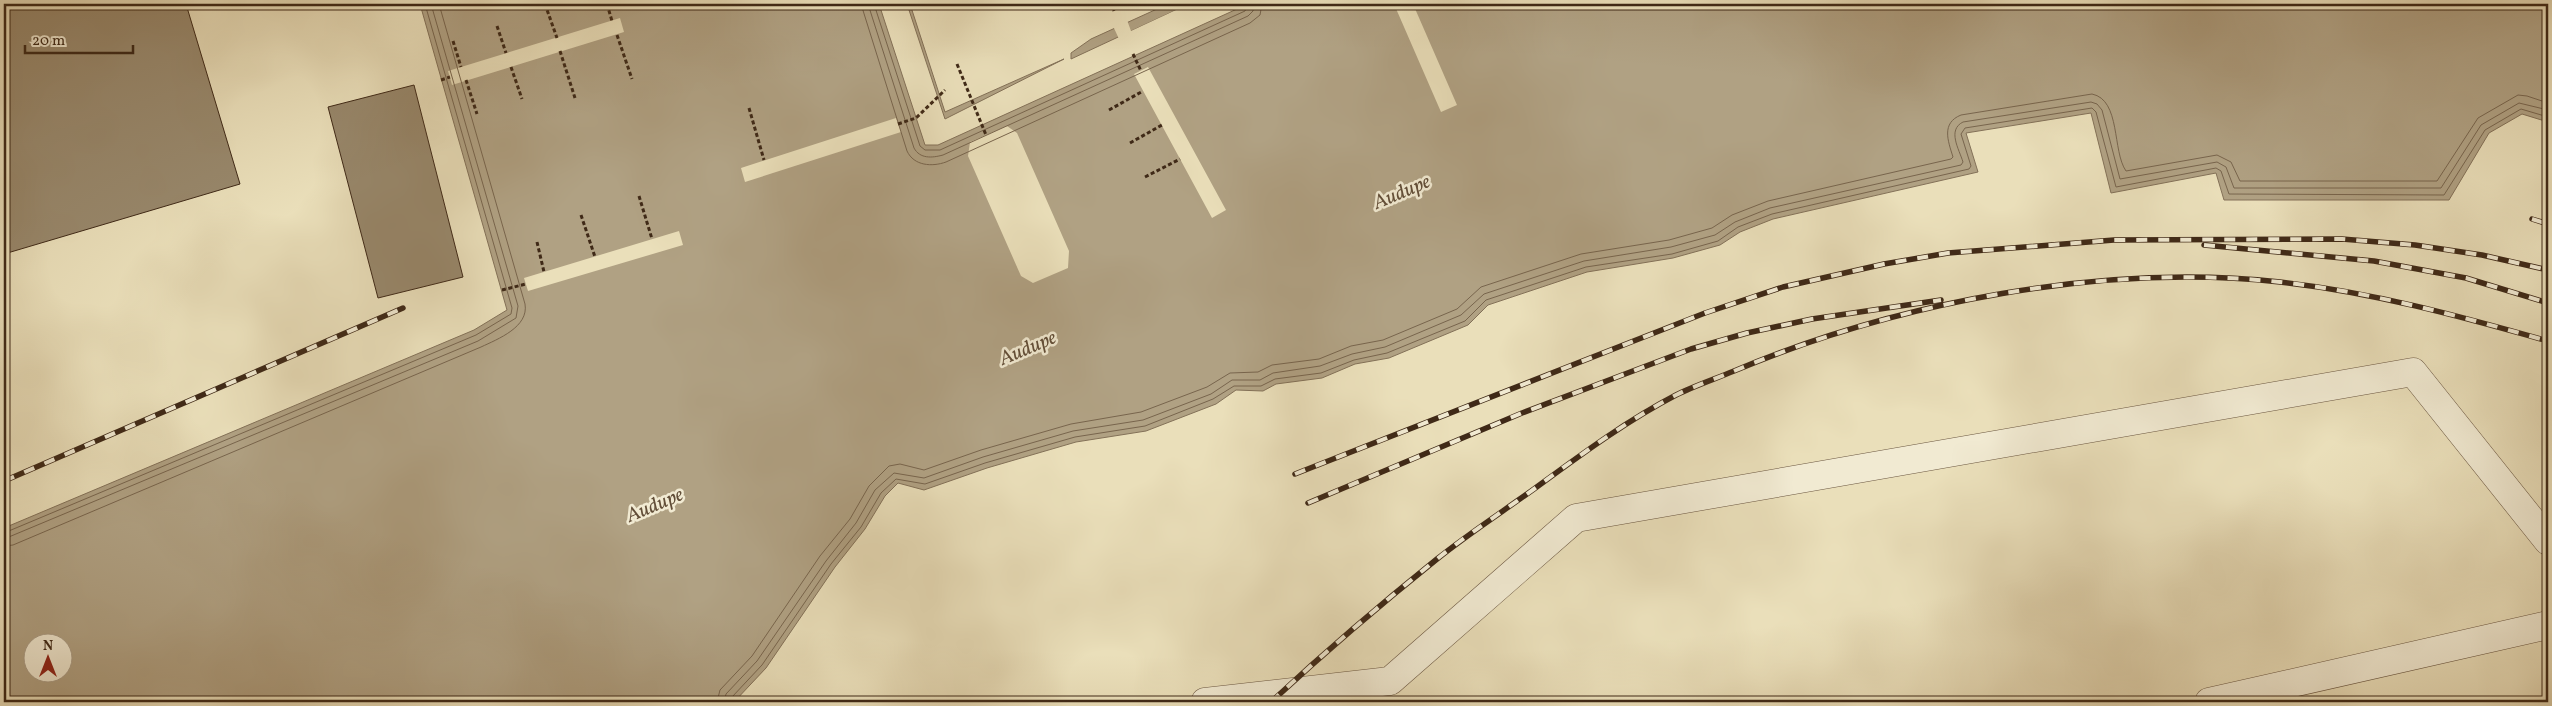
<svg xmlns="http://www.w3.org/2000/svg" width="2552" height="706" viewBox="0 0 2552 706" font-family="Vollkorn,serif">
<rect width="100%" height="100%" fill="#eadfba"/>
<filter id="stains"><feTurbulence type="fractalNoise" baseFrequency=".004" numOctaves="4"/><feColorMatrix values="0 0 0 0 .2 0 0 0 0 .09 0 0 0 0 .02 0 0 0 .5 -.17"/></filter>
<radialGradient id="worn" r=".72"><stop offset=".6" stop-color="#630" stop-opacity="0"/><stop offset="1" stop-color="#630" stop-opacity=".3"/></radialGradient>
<path fill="#b0a183" stroke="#837158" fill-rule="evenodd" d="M420 4H879L925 145H938L1248 4H2548V122L2522 114 2489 133 2449 200H2224L2216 173 2111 193 2091 113 1966 133 1978 172 1773 219 1740 232 1720 245 1673 258 1587 272 1488 305 1468 325 1389 358 1355 364 1322 378 1276 384 1263 391 1236 390 1216 404 1146 431 1076 442 987 468 924 490 898 483 885 496 865 529 835 567 766 668 734 702H4V528L474 330 507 310ZM32 644H62V674H32Z
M907 4H910L945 112 1064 59 945 119Z
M1168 4H1189L1071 59V53L1091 39Z"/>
<path fill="#eadfba" d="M1189 4H1191L1190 6 1119 39 1113 26 1127 20 1131 31Z
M1394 4H1413L1457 105 1441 112Z
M620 18 624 32 452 85 448 71Z
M1148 67 1226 210 1212 218 1134 74Z
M896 118 901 132 745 182 741 168Z
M1007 126 1017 133 1069 251 1068 268 1033 283 1021 276 968 156 970 142Z
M679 231 683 245 528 291 524 278Z"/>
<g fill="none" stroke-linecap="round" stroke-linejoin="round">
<path stroke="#78654d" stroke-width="1" d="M861 4 907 151C914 166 932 167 946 162L1250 23 1260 15 1262 4
M868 4 914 148C920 159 932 158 943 155L1248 16 1253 11 1254 4
M874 4 920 146 925 150H940L1245 11 1248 4
M4 533 476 335 511 314 512 308 425 4
M4 539 478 341 516 318 518 306 431 4
M4 546 13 545 481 347C498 339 529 327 525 304L439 4
M717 702 720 690 752 656 820 556 850 519 869 486 889 466 900 464 924 470 981 450 1071 424 1141 412 1207 387 1230 373 1258 372 1272 365 1319 359 1351 346 1383 340 1457 309 1481 287 1581 254 1669 240 1712 228 1732 215 1768 201 1951 159 1953 157C1948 141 1941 123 1961 115L2092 94C2121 100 2112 151 2126 171L2217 155 2231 162 2240 181H2437L2478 118 2518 95 2527 96 2548 103
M724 702 726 694 757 661 826 561 856 523 875 490 894 473 924 478 983 457 1073 431 1143 420 1211 394 1232 380H1260L1273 373 1320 366 1352 354 1385 347 1461 315 1484 294 1584 261 1671 247 1715 235 1735 222 1770 208 1961 165 1963 162C1959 149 1947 130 1963 122L2091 102 2097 104 2102 110 2120 179 2217 162 2226 167 2234 188H2441L2481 125 2519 103 2548 110
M730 702 732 697 762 665 831 564 861 527 881 493 896 479 925 484 985 463 1075 437 1145 426 1213 399 1234 386H1261L1275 379 1321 373 1354 360 1387 353 1465 321 1486 300 1586 267 1672 254 1718 241 1738 227 1772 214 1969 169 1971 166 1961 134 1965 128 2092 108 2096 112 2116 187 2216 168 2221 171 2229 194 2444 195 2485 130 2521 109 2548 117"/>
</g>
<path fill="#98886c" stroke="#3f2917" d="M4 4H186L240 184 4 254Z
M414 85 463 277 378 298 328 107Z"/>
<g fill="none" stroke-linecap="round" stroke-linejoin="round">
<g stroke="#6a5640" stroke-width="29">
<path id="minor" d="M1205 702 1390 681 1576 518 2413 372 2548 541
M2209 702 2548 625"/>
</g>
<path stroke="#3f2917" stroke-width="3" stroke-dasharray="4 2.5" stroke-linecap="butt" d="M545 4 557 38
M607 4 612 21
M1111 4 1114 11
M497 26 506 53
M617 35 632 79
M453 41 461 67
M560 51 575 98
M1133 54 1141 71
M957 64 986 135
M511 67 522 99
M441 80 450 77
M466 80 477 114
M749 108 764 160
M1109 110 1143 91
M898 124 916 118 945 90
M1130 143 1162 125
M1145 177 1180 159
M639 196 652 239
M581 215 595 257
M537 242 544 272
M502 290 526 284"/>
<use href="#minor" stroke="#f1ead2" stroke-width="28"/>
<g stroke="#3f2917" stroke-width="5.5">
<path id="rail" d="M2532 219 2548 224
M2204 245 2374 261 2466 278 2548 303
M1295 474 1705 313 1783 287 1884 264 1948 253 2114 240 2342 239 2415 245 2482 255 2548 270
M4 481 403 308
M1308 503 1522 413 1691 349 1747 333 1812 319 1941 300
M1271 702C1324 653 1381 604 1437 559 1468 534 1502 512 1534 489 1579 456 1626 421 1676 395 1694 386 1715 379 1734 371 1897 302 2104 263 2280 282 2372 292 2459 316 2548 341"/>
</g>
<use href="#rail" stroke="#f1ead2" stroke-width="4" stroke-dasharray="11" stroke-linecap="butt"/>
</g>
<g text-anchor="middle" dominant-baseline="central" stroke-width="5" stroke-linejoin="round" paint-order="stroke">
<g font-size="20" font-style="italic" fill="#614d37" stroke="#f1ead2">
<text transform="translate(1402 193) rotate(-23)">Audupe</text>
<text transform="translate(1028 349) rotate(-23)">Audupe</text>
<text transform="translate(655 506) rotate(-23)">Audupe</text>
</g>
</g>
<rect width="2552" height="706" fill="none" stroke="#eadfba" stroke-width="20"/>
<rect x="5" y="5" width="2542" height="696" fill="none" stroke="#3f2917" stroke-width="2.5"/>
<rect x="10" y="10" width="2532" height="686" fill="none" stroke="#3f2917"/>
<g transform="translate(48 658)"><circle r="24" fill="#f1ead2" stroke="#aa9d87"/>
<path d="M0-4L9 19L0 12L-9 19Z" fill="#8f2418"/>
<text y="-8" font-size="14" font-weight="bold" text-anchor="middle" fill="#3f2917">N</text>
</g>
<path d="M25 45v8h108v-8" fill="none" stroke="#3f2917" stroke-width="2.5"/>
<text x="32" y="45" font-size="15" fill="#3f2917" stroke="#f1ead2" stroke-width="4" paint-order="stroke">20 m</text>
<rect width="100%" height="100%" filter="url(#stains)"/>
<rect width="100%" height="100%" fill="url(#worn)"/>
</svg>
